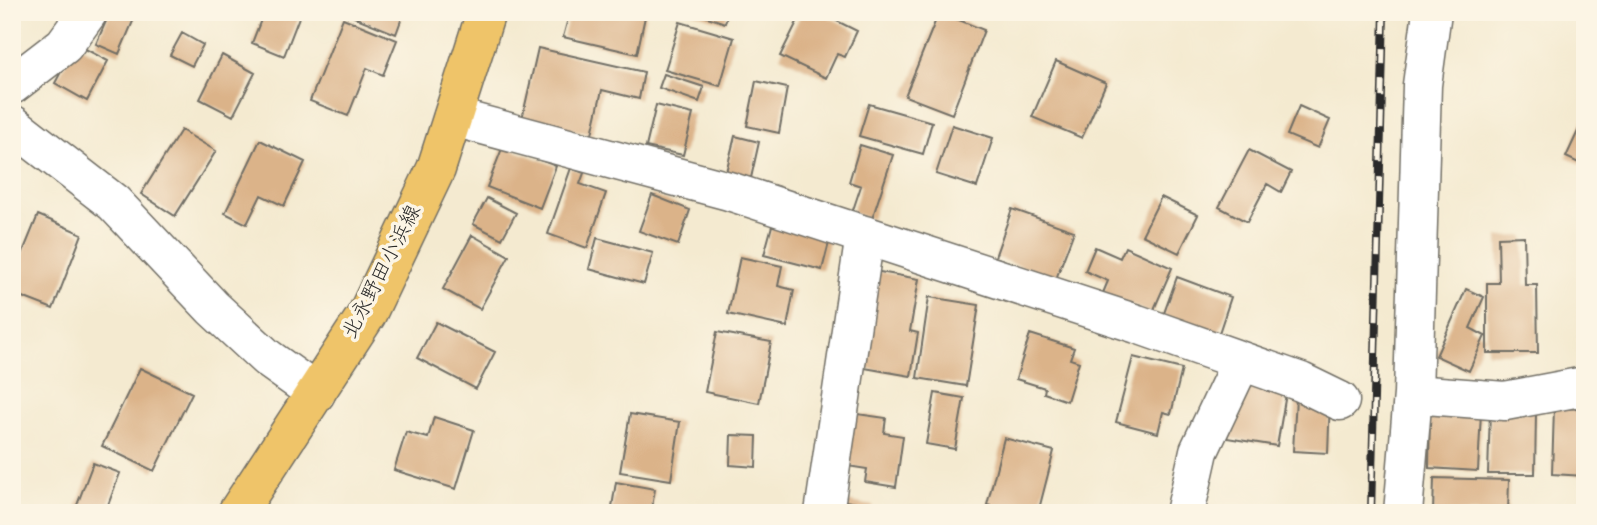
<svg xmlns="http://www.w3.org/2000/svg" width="1597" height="525" viewBox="0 0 1597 525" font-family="'Gochi Hand','Klee One',sans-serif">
<rect width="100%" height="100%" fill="#fcf5e5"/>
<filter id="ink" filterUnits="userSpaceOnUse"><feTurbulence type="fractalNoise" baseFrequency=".0143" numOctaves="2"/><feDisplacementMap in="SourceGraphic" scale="14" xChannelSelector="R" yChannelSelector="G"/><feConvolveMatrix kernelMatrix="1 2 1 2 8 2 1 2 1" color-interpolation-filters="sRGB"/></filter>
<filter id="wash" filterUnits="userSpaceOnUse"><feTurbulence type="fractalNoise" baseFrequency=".00686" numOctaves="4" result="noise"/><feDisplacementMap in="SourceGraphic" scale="28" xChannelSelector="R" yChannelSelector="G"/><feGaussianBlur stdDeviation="1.57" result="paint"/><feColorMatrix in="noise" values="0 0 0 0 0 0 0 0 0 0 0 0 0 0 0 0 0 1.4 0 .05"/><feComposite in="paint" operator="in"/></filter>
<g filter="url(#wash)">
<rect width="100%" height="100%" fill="#f4ead0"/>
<g id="blocks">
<path fill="#dbb389" d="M110 12H137L119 54 96 44Z
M264 12H301L284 56 252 43Z
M356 12H404L396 34 354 17Z
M646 12 637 54 563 37 569 15 559 13Z
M693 12H728L725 23Z
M802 12H819L857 31 845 57 837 54 826 78 780 56Z
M939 12 984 30 952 114 905 96Z
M343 18 397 40 383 75 367 68 348 116 310 101Z
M680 22 734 38 720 86 665 70Z
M182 33 203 45 192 66 170 55Z
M76 44 108 61 87 101 55 83Z
M538 48 644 72 639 99 602 90 592 134 522 119Z
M222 55 255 73 233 116 200 99Z
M1056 61 1106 83 1082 138 1032 117Z
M664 74 704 87 699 102 659 88Z
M756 81 787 88 779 133 747 126Z
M869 104 932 122 923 154 859 136Z
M656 105 693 114 683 155 646 147Z
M1299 106 1330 120 1318 148 1287 135Z
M1585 116V166L1566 157Z
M952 125 993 138 977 187 936 174Z
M181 130 216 151 175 216 141 194Z
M735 136 759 142 751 178 726 172Z
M260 140 305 162 284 206 261 195 247 224 225 213Z
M860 145 893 155 872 219 852 213 861 186 849 182Z
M503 146 556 166 540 208 487 187Z
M1249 150 1291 172 1281 192 1267 184 1247 222 1219 207Z
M571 168 584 173 580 184 606 193 587 248 548 234Z
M652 195 690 210 678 245 639 231Z
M1161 197 1198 215 1179 253 1142 235Z
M487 198 516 213 502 239 473 224Z
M1012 209 1074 231 1056 279 995 257Z
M776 211 833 227 822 270 764 255Z
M38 215 82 234 53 309 12 293V279Z
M472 235 509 256 480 309 443 289Z
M1524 236 1525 285H1537L1538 353H1487V283H1499L1498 237Z
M597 238 653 253 644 284 589 269Z
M1095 247 1120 258 1125 247 1172 268 1152 314 1103 293 1108 281 1085 271Z
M740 257 782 266 778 286 794 290 787 327 728 314Z
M863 269 919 279 910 331 918 333 911 376 847 365Z
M1177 277 1231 297 1218 336 1163 316Z
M1466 289 1484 297 1470 328 1485 336 1469 371 1436 356Z
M929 297 979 305 966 386 917 378Z
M436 322 495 352 476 389 417 358Z
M717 332 771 342 759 403 705 392Z
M1030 334 1074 348 1070 359 1079 362 1067 401 1044 393 1045 388 1016 379Z
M1133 357 1182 369 1171 414 1163 412 1158 433 1116 422Z
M140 368 192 393 154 471 102 446Z
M1237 374 1288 382 1277 446 1227 438Z
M935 393 964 398 955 449 926 444Z
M1296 397 1330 398 1328 453 1293 451Z
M1554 408 1585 409V476L1552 474Z
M1430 410 1481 412 1478 471 1429 468Z
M1490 411 1536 412 1535 474H1488Z
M843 412 886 418 884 433 903 436 896 487 865 482 867 469 835 464Z
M630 414 680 422 671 480 620 472Z
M434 417 474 430 456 489 394 470 406 432 428 438Z
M731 435 757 436 756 467 730 465Z
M1004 438 1054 451 1038 513H1015L987 505Z
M93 463 120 473 105 513H74Z
M1434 478 1509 480 1508 513H1433Z
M616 482 655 489 651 513H611Z
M834 499 873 506 871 513H832Z"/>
</g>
</g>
<g filter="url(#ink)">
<use href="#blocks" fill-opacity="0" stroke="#716e65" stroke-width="2"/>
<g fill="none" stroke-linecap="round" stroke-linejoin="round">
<g stroke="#716e65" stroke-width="41">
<path id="minor" d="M12 85 64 45 88 12
M453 117 729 191 1137 324 1301 382 1340 401
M12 124 114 203 213 308 267 358 316 393
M1413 394 1505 401 1585 386
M824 513 865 235
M1185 513 1199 451 1241 362
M1403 513 1413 394 1422 85 1432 12"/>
</g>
<g stroke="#716e65" stroke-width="41">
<path id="major" d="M237 513 367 314 436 169 486 12"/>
</g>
<use href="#minor" stroke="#fff" stroke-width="38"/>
<use href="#major" stroke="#efc469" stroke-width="38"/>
<g stroke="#2b2b2b" stroke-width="8">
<path id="rail" d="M1371 513 1384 12"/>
</g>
<use href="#rail" stroke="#fcf5e5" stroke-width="5" stroke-dasharray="16" stroke-linecap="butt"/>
</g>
</g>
<g text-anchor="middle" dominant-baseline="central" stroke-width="7" stroke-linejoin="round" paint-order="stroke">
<g font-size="21" fill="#2b2b2b" stroke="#fcf5e5">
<text transform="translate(384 273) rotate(-63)">北永野田小浜線</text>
</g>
</g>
<rect width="1597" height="525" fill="none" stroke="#fcf5e5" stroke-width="42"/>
</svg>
